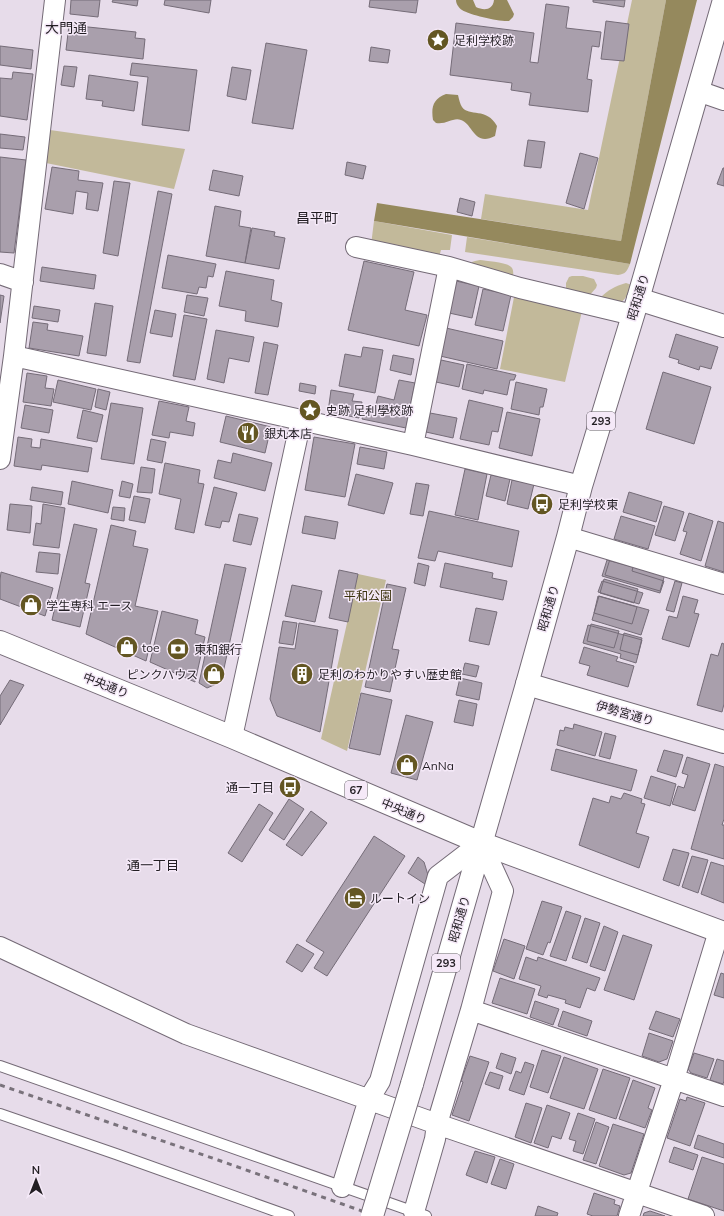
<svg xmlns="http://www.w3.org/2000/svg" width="724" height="1216" viewBox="0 0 724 1216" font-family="Mulish,'Noto Sans JP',sans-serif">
<rect width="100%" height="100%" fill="#e7dcea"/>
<path fill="#c2b99a" d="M632 0H666L621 241 481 219 485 194 588 210Z
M50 130 185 149 174 189 46 163Z
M374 221 452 235 450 250H441L438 261 371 245Z
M467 237 630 264C627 271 626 274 618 275L465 252Z
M480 260C486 261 509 262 512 268 514 271 513 276 513 279L471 265 472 262 475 261Z
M572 276H583L594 279 597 285 596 288 588 297 566 291V283L569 277Z
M626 283 629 284 631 285C629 292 625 303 617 303 612 303 605 300 600 298 608 290 615 286 626 283Z
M515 292 583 307 565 382 500 369Z
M358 574 386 580 347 751 321 739Z"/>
<path fill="#95895d" d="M456 0H473L476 7C484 11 493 10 494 0H507L514 14 513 17 509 21C500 22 470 15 462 10 459 8 456 4 456 0Z
M666 0H697L630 264 374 221 377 203 621 241Z
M446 94 458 95C459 99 460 104 462 107 469 117 487 107 497 126L495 136C474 147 473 124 461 120 453 117 446 125 436 123L433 120C431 107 433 99 446 94Z"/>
<path fill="#a99fac" stroke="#756c78" d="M71 0H100L98 17 70 14Z
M113 0H138L137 6 112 2Z
M165 0H211L209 13 164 5Z
M370 0H418L416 13 369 7Z
M593 0H625L624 7 593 2Z
M546 4 569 7 566 28 601 32 599 47 592 46 587 79 592 80 588 112 529 105 531 93 511 90 512 83 450 75 456 23 534 33 530 62 538 63Z
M606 21 629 24 624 61 601 59Z
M69 25 136 32 135 38 145 39 143 59 66 50Z
M266 43 307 50 293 129 252 123Z
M0 46 33 50 31 69 0 65Z
M371 47 390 50 388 63 369 61Z
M132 63 197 70 189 131 142 125 148 77 130 75Z
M64 66 77 67 74 87 61 85Z
M232 67 251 70 246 100 227 96Z
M13 72 33 74 27 120 0 116V78L12 79Z
M89 75 138 82 134 111 102 106 103 101 86 99Z
M0 134 25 137 23 150 0 148Z
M528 140 545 142 541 168 524 166Z
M580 153 598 158 584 209 566 203Z
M0 157 26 160 14 253 0 252Z
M347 162 366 166 363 179 345 175Z
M52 167 79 171 78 180 103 183 98 211 86 209 88 193 76 191 73 214 45 209Z
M723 168H724V186L717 184Z
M213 170 243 176 239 196 209 190Z
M114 181 130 183 118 256 103 253Z
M158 191 172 194 140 363 127 361Z
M460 198 475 202 472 216 457 212Z
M215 206 241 211 239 226 251 228 245 263 206 256Z
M252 228 275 232 274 236 285 238 279 269 245 263Z
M168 255 216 264 213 277 208 276 206 288 199 287 197 294 162 288Z
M364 261 414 272 405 310 427 315 419 346 348 330Z
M42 267 96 275 94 289 40 281Z
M226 271 274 280 271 300 282 303 278 327 245 321 246 311 219 306Z
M456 281 479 286 472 318 449 313Z
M483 289 511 295 503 331 475 325Z
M0 295 4 296 0 323Z
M187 295 208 298 204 316 184 312Z
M95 303 113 306 106 356 87 353Z
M34 306 60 310 58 322 32 318Z
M155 310 176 314 172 337 150 333Z
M184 315 207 319 195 380 173 376Z
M33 322 48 324 47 330 83 336 79 356 29 348Z
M446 328 503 341 497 369 440 356Z
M216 330 254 337 249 362 229 358 224 383 207 379Z
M676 334 718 347 711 369 700 366 699 370 678 363 679 360 669 357Z
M264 342 278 345 268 395 255 393Z
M363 347 383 350 375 393 339 386 345 354 361 357Z
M393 355 414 359 411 375 390 370Z
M441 360 464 365 459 387 436 382Z
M467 364 516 375 514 380H510L507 395 484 390 483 394 462 389Z
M663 372 711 387 694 444 646 429Z
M27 373 47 376 45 388 54 389 51 406 23 402Z
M58 380 96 389 91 410 53 402Z
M399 380 415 383 406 428 362 419 365 406 375 408 378 396 394 400Z
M516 382 547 389 543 407H540L539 415 511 409Z
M300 383 316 386 315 394 299 391Z
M98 389 110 392 106 410 95 407Z
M331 390 354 394 352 401 362 402 359 418 328 412Z
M469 400 503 408 498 432 492 431 489 445 460 439Z
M159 401 189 407 186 421 195 423 193 436 170 432 169 438 152 435Z
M111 403 143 408 134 464 101 459Z
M25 405 53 410 49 433 21 428Z
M83 410 103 415 97 442 77 438Z
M507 412 540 419 532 456 499 448Z
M430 413 457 418 453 438 426 432Z
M226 416 271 427 265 453 220 442Z
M18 437 32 439 31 447 40 448 41 439 92 448 88 472 42 465 41 470 14 466Z
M314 437 355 444 345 497 305 490Z
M151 439 166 442 162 463 147 460Z
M360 447 387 452 384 469 357 464Z
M233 453 272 463 265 491 214 478 218 460 231 463Z
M165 463 200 470 198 483 204 484 194 533 175 529 181 499 159 494Z
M141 467 155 469 152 493 137 492Z
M465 469 487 474 478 520 455 515Z
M356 474 393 483 384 514 348 505Z
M491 475 510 479 505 501 486 496Z
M512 480 534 484 528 509 507 504Z
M72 481 113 490 108 513 68 504Z
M122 481 133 484 130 498 119 496Z
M416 483 429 485 423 516 410 514Z
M32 487 63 492 61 505 30 500Z
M214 487 237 493 229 522 222 521 220 528 205 525Z
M629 492 662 502 656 522 623 512Z
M134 496 150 499 145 523 129 520Z
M10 504 32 506 30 533 7 530Z
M43 504 65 508 59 548 33 545 36 523 41 524Z
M664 506 684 512 675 541 655 535Z
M113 507 125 508 124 521 111 519Z
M429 511 519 531 512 567 438 551 435 561 418 558Z
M689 513 713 521 701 561 680 554 687 532 683 531Z
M239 514 258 518 251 545 233 541Z
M305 516 338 522 335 539 302 533Z
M621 516 655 526 648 549 614 539Z
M718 521 724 523V572L705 566Z
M74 524 97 529 85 583 90 584 80 627 52 620Z
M111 525 136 531 133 546 148 549 135 606 158 611 146 661 86 634Z
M39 552 60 554 58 574 36 572Z
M610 559 665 574 660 591 605 575Z
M607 560 633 567 632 571 664 581 660 593 602 576Z
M418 563 429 566 425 586 414 583Z
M445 563 493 573 492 578 507 581 503 600 440 587Z
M225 564 246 568 221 682 207 688 199 683Z
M339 570 358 574 348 622 329 618Z
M1 572 53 588 45 616 0 599V580Z
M604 579 638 589 634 603 600 593Z
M602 581 643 593 639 604 598 592Z
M675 581 682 583 674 612 666 610Z
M387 584 406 588 392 649 399 650 390 692 365 687Z
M292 585 322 591 315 622 285 616Z
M598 596 637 607 632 624 594 613Z
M599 596 649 610 641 635 592 620Z
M683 596 698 600 694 613 699 614 689 647 662 639 669 616 677 618Z
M476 608 497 612 489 645 469 641Z
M162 611 198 620 195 634 205 637 195 682 150 662Z
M283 621 297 623 293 645 279 643Z
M299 623 338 630 320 732 277 716 270 699 279 647 295 649Z
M591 624 619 631 614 648 587 641Z
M588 625 642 640 636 663 620 658 621 654 583 643Z
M624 633 642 638 638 655 620 650Z
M722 643 724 644V704L722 712 697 705 711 654 718 656Z
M584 647 618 657 616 661 634 666 628 687 587 675 590 666 579 663Z
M465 663 479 666 476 677 462 674Z
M460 678 482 683 479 700 456 695Z
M10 680 24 685 0 725V696Z
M361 693 392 700 380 755 349 748Z
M459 700 477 704 473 726 454 722Z
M406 715 433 722 417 780 391 773Z
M574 724 602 732 595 756 557 745 560 730 564 731 565 727 573 729Z
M605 733 616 736 610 759 599 756Z
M556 749 637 770 631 791 551 770Z
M664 750 683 755 676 777 657 771Z
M687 757 710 764 695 811 672 804 678 786 684 788 688 775 682 773Z
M715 764 724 767V819L722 825H724V859L691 849Z
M651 776 676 784 670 806 644 798Z
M624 793 642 799 641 803 645 804 636 833 649 837 639 868 579 845 593 798 609 803 611 796 621 799Z
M289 799 304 809 284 840 269 830Z
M259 804 273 813 242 862 228 853Z
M311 811 327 823 302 856 286 845Z
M374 836 405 856 327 976 314 968 324 952 306 941Z
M673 849 689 853 679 886 663 880Z
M692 856 708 860 698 893 682 887Z
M418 857 424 862 428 875 425 884 408 873Z
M711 862 724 866V903L701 894Z
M542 901 562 907 550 943 548 942 543 955 526 949Z
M566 911 581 916 566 961 550 956Z
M585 918 600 923 587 963 572 958Z
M604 926 618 932 605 971 590 966Z
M623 935 652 945 634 1000 604 990Z
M504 939 525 946 514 979 493 971Z
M297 944 314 954 302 972 286 962Z
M526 957 537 961 538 957 600 978 595 991 587 988 580 1008 565 1003 566 1000 548 995 547 998 538 995 541 986 519 979Z
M721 973 724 974V998L714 995Z
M500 978 535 989 527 1014 492 1003Z
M535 1001 559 1009 553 1025 530 1017Z
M563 1011 592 1021 587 1036 558 1026Z
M656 1011 680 1019 673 1037 649 1029Z
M649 1033 673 1041 667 1059 659 1062 642 1056Z
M542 1050 561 1056 548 1093 530 1087Z
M501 1053 516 1058 511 1074 496 1068Z
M694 1053 714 1059 707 1078 691 1073 688 1069Z
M470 1056 489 1062 469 1121 452 1115 463 1082 461 1081Z
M564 1057 598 1069 584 1109 550 1098Z
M717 1059 724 1061V1081L723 1084 710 1080Z
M525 1062 534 1065 524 1095 509 1090 516 1071 521 1073Z
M603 1069 630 1078 616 1119 589 1110Z
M490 1072 503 1076 499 1089 485 1084Z
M633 1080 655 1088 648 1108 652 1110 645 1128 619 1119Z
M687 1097 705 1103 690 1146 667 1138 680 1099 686 1101Z
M526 1103 542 1108 531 1143 515 1137Z
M547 1105 570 1113 561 1139 552 1136 548 1148 534 1143Z
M578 1113 595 1119 583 1154 573 1151 576 1141 569 1139Z
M596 1122 609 1127 596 1164 583 1160Z
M613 1124 644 1134 631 1173 624 1175 599 1166Z
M698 1135 724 1144V1158L694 1148Z
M674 1147 698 1155 693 1170 669 1162Z
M475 1151 495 1157 487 1183 466 1175Z
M702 1157 724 1164V1211L688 1199Z
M500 1159 514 1164 506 1189 491 1184Z
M594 1193 615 1200 614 1204 620 1206 617 1216H593L587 1214Z
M538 1206 558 1213 557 1216H535Z
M650 1211 665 1216H643L644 1213Z"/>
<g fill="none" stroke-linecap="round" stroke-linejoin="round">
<g stroke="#746a76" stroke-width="12">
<path id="service" d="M0 1066 426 1216
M0 1114 116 1154 289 1216"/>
</g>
<g stroke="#746a76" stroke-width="22">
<path id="minor" d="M698 91 724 100
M356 247 449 267 520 288 633 315
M0 274 23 282
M14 356 413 445 581 486
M413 445 449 267
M0 459 14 356 55 0
M568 537 724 584
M232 737 301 420
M0 947 186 1034 437 1124 704 1216
M471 1010 724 1096
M342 1187 369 1099 380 1081 438 876 481 843 503 891 471 1010 437 1124 435 1139 414 1212
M629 1216 674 1079 719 931"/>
</g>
<g stroke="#746a76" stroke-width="24">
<path id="tertiary" d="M638 299 724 326
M527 684 724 742"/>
</g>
<g stroke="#746a76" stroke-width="24">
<path id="primary" d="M0 642 232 737 481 843 724 933"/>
</g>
<g stroke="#746a76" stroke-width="24">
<path id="trunk" d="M412 1084 527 684 568 537 581 486 638 299 724 0"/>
</g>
<use href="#service" stroke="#fff" stroke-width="10"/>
<use href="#minor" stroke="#fff" stroke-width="20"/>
<use href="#tertiary" stroke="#fff" stroke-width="22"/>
<use href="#primary" stroke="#fff" stroke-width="22"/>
<use href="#trunk" stroke="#fff" stroke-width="22"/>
<path stroke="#79727b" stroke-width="3" stroke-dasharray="5 5" stroke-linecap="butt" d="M0 1085 218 1160 376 1216"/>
<g stroke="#746a76" stroke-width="24" stroke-linecap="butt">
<path id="trunk-bridge" d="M372 1216 412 1084"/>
</g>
<use href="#trunk-bridge" stroke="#fff" stroke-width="22"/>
</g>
<defs>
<g id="sight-disc" transform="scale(1.15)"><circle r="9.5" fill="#635622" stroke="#f5e9f8"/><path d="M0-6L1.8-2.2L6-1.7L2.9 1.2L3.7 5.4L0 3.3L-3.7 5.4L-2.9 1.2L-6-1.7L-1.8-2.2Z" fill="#fff"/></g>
<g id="restaurant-disc" transform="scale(1.15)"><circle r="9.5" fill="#635622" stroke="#f5e9f8"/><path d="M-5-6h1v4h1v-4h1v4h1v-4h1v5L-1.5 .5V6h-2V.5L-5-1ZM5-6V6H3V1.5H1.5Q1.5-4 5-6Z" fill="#fff"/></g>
<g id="bus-disc" transform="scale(1.15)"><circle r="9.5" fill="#635622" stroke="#f5e9f8"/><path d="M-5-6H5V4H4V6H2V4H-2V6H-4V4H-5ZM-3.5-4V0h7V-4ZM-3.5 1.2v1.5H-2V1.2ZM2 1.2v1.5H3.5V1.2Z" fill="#fff"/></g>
<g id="shop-disc" transform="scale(1.15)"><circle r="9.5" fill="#635622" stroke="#f5e9f8"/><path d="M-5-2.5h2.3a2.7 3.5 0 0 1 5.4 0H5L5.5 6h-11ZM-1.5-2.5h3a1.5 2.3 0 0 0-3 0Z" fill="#fff"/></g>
<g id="bank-disc" transform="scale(1.15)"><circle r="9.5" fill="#635622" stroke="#f5e9f8"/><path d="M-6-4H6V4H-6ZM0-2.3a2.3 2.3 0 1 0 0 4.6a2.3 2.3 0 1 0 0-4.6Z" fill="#fff"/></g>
<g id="building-disc" transform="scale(1.15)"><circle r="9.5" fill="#635622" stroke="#f5e9f8"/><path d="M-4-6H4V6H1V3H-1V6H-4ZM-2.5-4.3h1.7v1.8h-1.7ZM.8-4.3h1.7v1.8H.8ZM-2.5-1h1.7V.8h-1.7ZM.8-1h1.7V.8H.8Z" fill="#fff"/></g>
<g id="hotel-disc" transform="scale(1.15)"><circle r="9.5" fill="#635622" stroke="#f5e9f8"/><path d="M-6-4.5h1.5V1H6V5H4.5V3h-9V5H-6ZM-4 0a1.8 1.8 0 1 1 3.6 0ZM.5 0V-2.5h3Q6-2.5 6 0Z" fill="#fff"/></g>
</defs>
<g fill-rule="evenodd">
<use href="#sight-disc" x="438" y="40"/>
<use href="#sight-disc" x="310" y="410"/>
<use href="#restaurant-disc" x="248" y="433"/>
<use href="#bus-disc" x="542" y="504"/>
<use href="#shop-disc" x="31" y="605"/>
<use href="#shop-disc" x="127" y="647"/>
<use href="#bank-disc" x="178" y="649"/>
<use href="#shop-disc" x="214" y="674"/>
<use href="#building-disc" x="302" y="674"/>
<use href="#shop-disc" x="407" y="765"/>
<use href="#bus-disc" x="290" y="787"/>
<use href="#hotel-disc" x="355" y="898"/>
</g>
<g text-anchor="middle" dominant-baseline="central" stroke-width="3" stroke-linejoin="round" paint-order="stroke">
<g fill="#f5e9f8" stroke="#615b63" stroke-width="1">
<rect x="587" y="412" width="28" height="18" rx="3"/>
<rect x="345" y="781" width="22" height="18" rx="3"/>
<rect x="432" y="954" width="28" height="18" rx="3"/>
</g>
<g font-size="11" font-weight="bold" fill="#221e23">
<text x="601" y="421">293</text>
<text x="356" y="790">67</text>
<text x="446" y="963">293</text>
</g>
<g font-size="12" fill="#221e23" stroke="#f5e9f8" text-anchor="start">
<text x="454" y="40">足利学校跡</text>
<text x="326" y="410">史跡 足利學校跡</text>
<text x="264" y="433">銀丸本店</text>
<text x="558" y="504">足利学校東</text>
<text x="46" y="605">学生専科 エース</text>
<text x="142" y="647">toe</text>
<text x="194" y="649">東和銀行</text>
<text x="198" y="674" text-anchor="end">ピンクハウス</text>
<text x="318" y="674">足利のわかりやすい歴史館</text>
<text x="422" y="765">AnNa</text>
<text x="274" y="787" text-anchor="end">通一丁目</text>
<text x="370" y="898">ルートイン</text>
</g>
<g font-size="12" fill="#221e23" stroke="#f5e9f8">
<text transform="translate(638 297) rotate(-73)">昭和通り</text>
<text transform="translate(548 608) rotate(-74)">昭和通り</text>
<text transform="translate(106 685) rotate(22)">中央通り</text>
<text transform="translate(625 713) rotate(16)">伊勢宮通り</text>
<text transform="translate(404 811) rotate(23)">中央通り</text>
<text transform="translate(459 919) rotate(-74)">昭和通り</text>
</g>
<g font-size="12" fill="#3a310b" stroke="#f5e9f8">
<text x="368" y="595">平和公園</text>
</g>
<g font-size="13" fill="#221e23" stroke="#f5e9f8">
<text x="153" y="865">通一丁目</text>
</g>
<g font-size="14" fill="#221e23" stroke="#f5e9f8">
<text x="66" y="28">大門通</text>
<text x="317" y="218">昌平町</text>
</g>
</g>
<g transform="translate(36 1180)" stroke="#f5e9f8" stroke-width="3" paint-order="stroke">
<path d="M0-3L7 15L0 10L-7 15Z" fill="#221e23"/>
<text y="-6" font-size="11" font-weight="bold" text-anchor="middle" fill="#221e23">N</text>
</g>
</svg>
